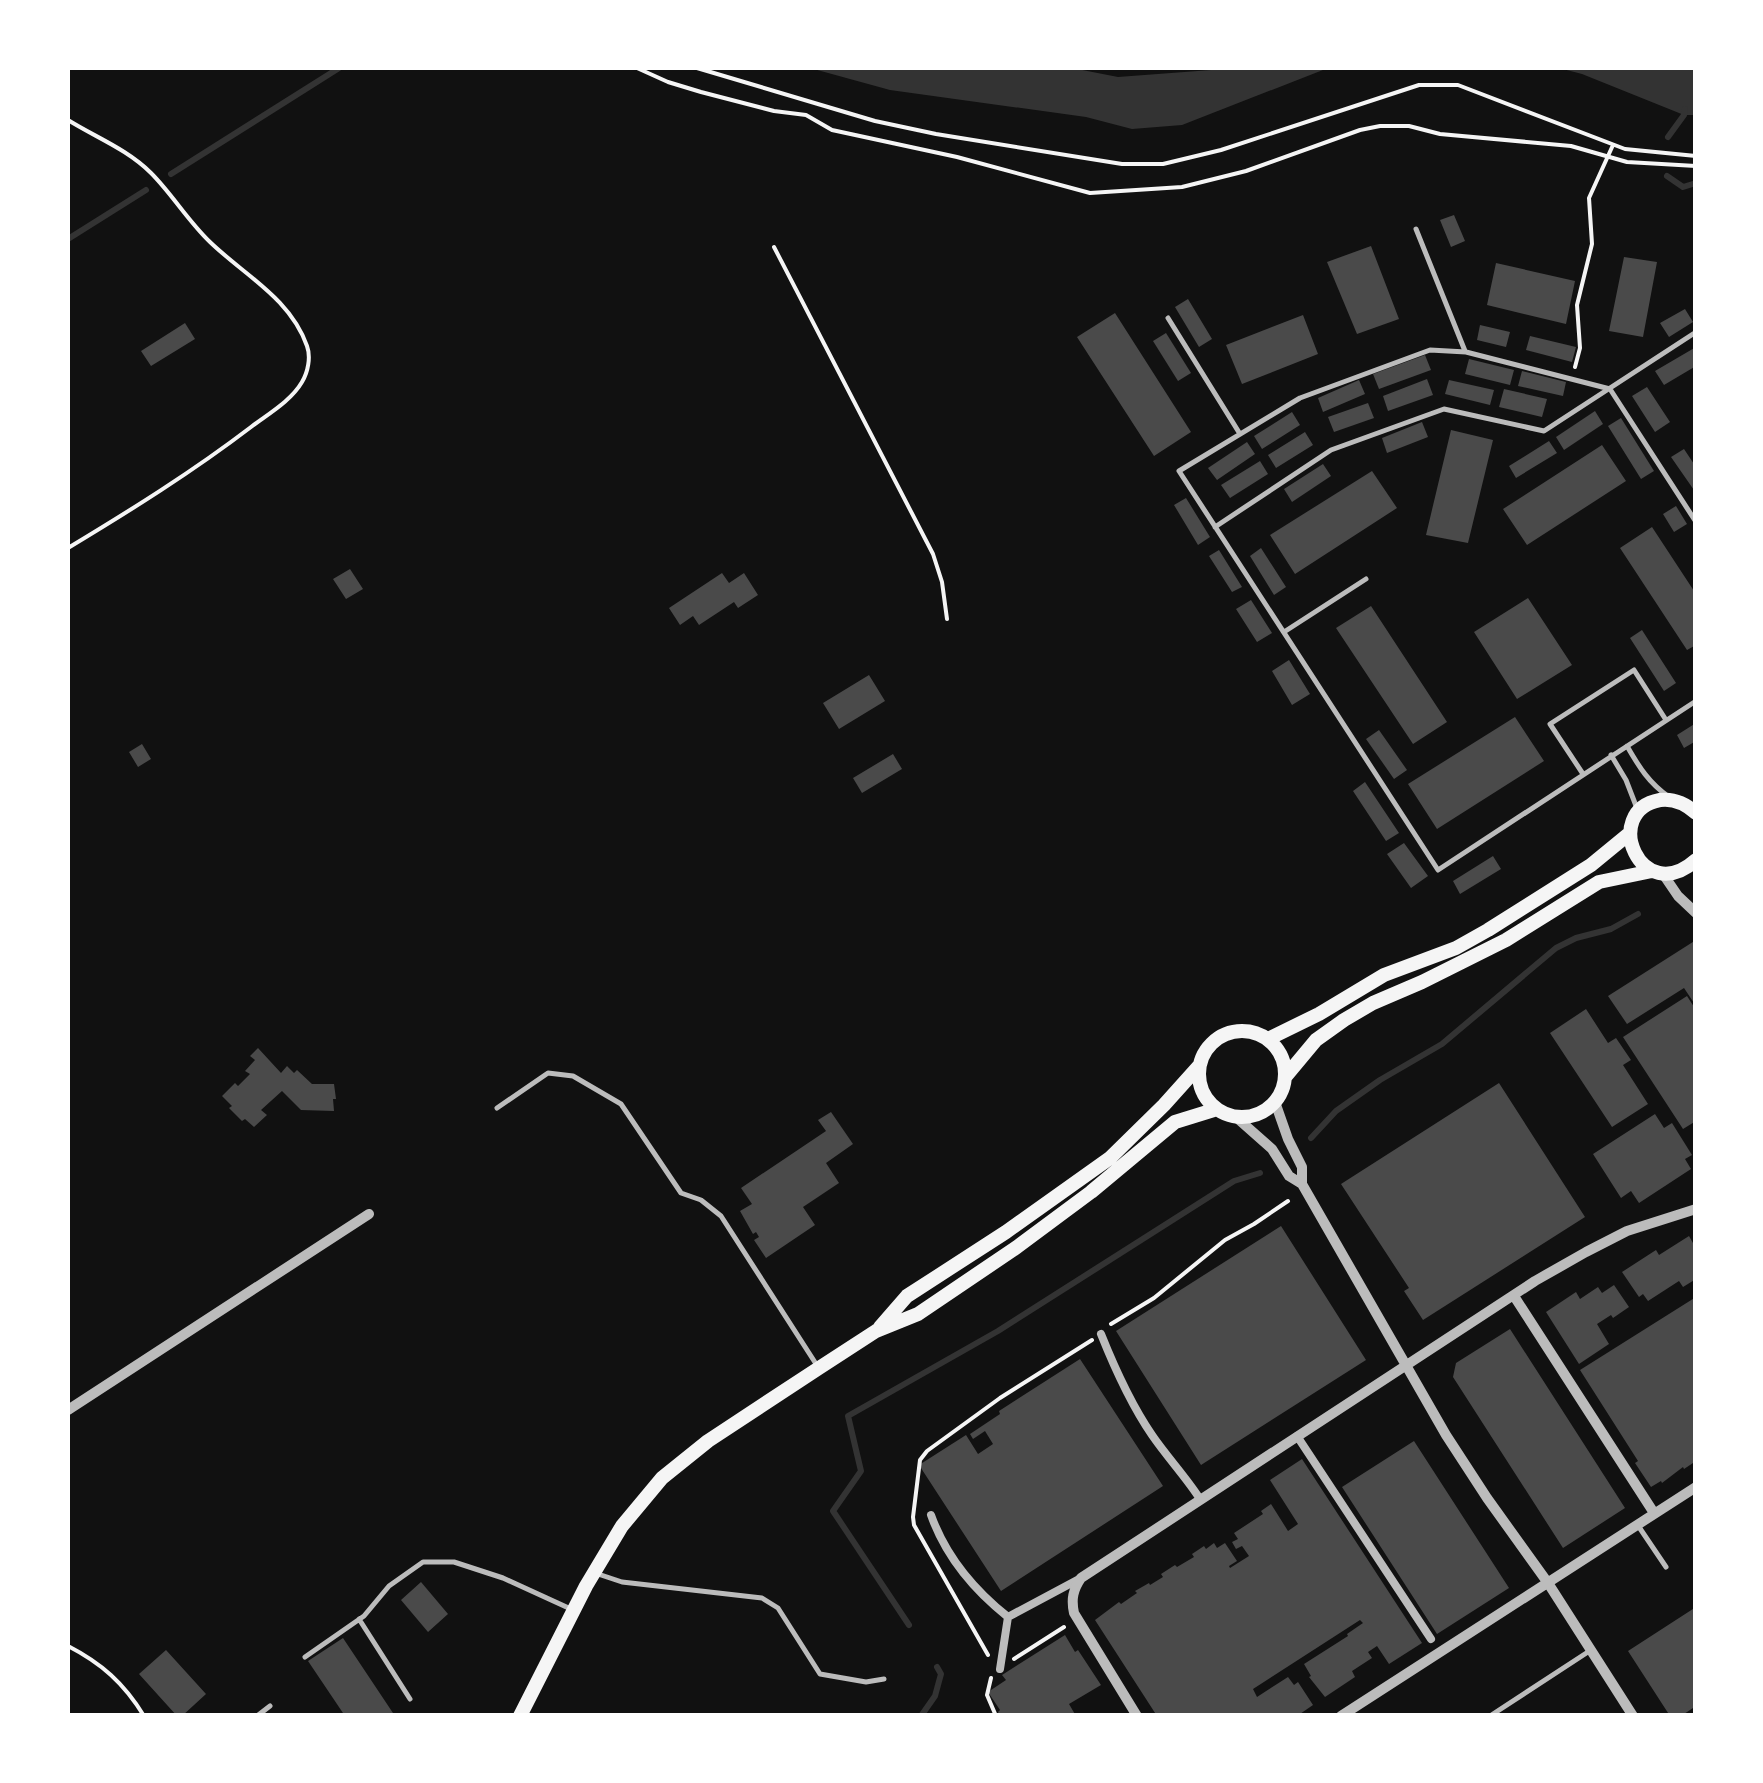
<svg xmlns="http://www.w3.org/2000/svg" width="1763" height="1783" viewBox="0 0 1763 1783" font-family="'Nunito Sans',sans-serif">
<rect width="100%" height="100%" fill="#111"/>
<path fill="#333" d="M810 68H1072L1118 77 1211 70 1219 68H1328L1182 125 1132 129 1086 117 890 90Z
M1559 68H1695V115H1684L1582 74Z"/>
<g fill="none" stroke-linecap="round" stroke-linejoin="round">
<path stroke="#333" stroke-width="6" d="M1668 137 1684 115 1685 109
M171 174 339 68
M1667 176 1683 187 1696 183
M68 239 146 190
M1311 1138 1336 1111 1380 1080 1442 1044 1556 948 1576 938 1611 929 1638 914
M909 1625 833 1511 861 1471 848 1416 998 1331 1234 1181 1260 1173
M921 1716 935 1696 941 1674 937 1667"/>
</g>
<path fill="#4a4a4a" d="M1454 215 1465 241 1451 247 1440 220Z
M1371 246 1399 319 1357 334 1327 262Z
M1624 257 1657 262 1643 337 1609 331Z
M1496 263 1575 281 1566 324 1487 305Z
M1188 299 1212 339 1199 347 1175 307Z
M1685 309 1693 322 1669 337 1660 323Z
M1115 313 1191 432 1154 456 1077 337Z
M1303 315 1318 354 1242 384 1226 345Z
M185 323 195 339 151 366 141 351Z
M1480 325 1510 332 1506 347 1477 340Z
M1166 333 1191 373 1178 381 1153 341Z
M1530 336 1576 347 1572 362 1526 350Z
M1696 347V366L1664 385 1655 371Z
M1425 355 1431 370 1379 389 1373 374Z
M1469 359 1514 370 1510 385 1465 374Z
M1522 371 1566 382 1563 396 1518 386Z
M1427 379 1433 395 1388 411 1383 396Z
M1359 380 1365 394 1323 412 1318 398Z
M1449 380 1494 390 1490 405 1445 394Z
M1647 387 1670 422 1655 432 1632 396Z
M1504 389 1547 399 1542 417 1499 407Z
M1368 403 1374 418 1334 432 1328 417Z
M1595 411 1603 424 1564 450 1556 437Z
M1292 412 1300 425 1262 449 1254 436Z
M1621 418 1654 471 1641 479 1608 426Z
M1422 422 1428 437 1387 453 1382 438Z
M1451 430 1493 440 1468 543 1426 535Z
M1305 432 1313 445 1276 468 1268 455Z
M1549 441 1557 453 1516 478 1509 466Z
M1247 442 1255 454 1217 480 1208 468Z
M1602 445 1626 481 1527 545 1503 509Z
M1684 449 1696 467V493L1671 457Z
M1260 461 1268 474 1230 498 1221 485Z
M1323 464 1331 476 1292 502 1284 489Z
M1372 471 1397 508 1295 574 1270 535Z
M1186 498 1210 537 1198 545 1174 505Z
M1676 506 1687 524 1674 532 1663 514Z
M1652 527 1696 594V645L1687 650 1620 548Z
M1261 548 1286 587 1274 595 1250 556Z
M1219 550 1242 587 1232 592 1209 556Z
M350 569 363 589 346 599 333 579Z
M722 573 729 583 744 573 758 595 738 608 734 602 699 625 693 616 680 625 669 608Z
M1528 598 1572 665 1517 699 1474 632Z
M1251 600 1272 633 1257 642 1236 609Z
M1371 606 1447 722 1413 744 1336 628Z
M1642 630 1676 683 1664 691 1630 638Z
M1289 660 1310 694 1292 705 1272 671Z
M869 675 885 701 839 729 823 703Z
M1515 717 1544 761 1437 829 1408 784Z
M1696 723V741L1684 748 1677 735Z
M1379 730 1407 770 1394 779 1366 739Z
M142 744 151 759 138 767 129 752Z
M893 754 902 769 862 793 853 778Z
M1365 782 1399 833 1386 841 1353 791Z
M1404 843 1428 876 1411 888 1387 854Z
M1493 856 1501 869 1460 894 1453 881Z
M1696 940V1006L1684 988 1627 1024 1608 996Z
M1687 996 1696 1010V1121L1683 1129 1623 1037Z
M1586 1009 1608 1043 1616 1038 1631 1060 1623 1065 1648 1104 1612 1127 1550 1033Z
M258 1048 281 1073 287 1066 294 1073 297 1070 312 1084H334L336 1099H333L334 1111 301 1110 282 1091 261 1110 267 1115 254 1127 245 1119 242 1121 229 1108 232 1106 222 1096 235 1083 238 1086 250 1074 245 1071 255 1060 250 1056Z
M1499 1083 1585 1217 1423 1320 1404 1291 1409 1288 1341 1184Z
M831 1112 853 1144 826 1163 839 1183 803 1207 815 1225 766 1258 754 1240 759 1237 756 1232 753 1234 740 1211 752 1204 741 1188 826 1131 818 1120Z
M1655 1114 1664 1128 1672 1123 1692 1155 1685 1159 1691 1169 1639 1203 1631 1191 1621 1198 1593 1154Z
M1281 1226 1366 1360 1201 1465 1116 1331Z
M1689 1236 1693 1243 1696 1241V1279L1683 1287 1679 1281 1648 1301 1643 1294 1639 1297 1622 1272 1656 1250 1659 1255Z
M1614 1285 1629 1307 1613 1318 1611 1315 1597 1324 1609 1344 1579 1364 1546 1312 1576 1292 1580 1299 1598 1287 1602 1293Z
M1696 1297V1467L1693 1463 1684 1469 1683 1467 1662 1483 1661 1481 1651 1487 1635 1463 1638 1461 1580 1370Z
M1510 1329 1625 1508 1563 1548 1453 1377 1456 1363Z
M1080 1359 1163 1486 1001 1591 919 1465 966 1435 978 1454 993 1444 985 1431 973 1439 970 1434 1000 1414 999 1411Z
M1414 1441 1509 1588 1437 1634 1342 1487Z
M1302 1459 1422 1643 1389 1664 1377 1646 1368 1652 1372 1658 1352 1671 1355 1677 1325 1697 1309 1677 1311 1676 1304 1664 1348 1636 1347 1634 1363 1623 1360 1620 1253 1689 1257 1697 1288 1677 1294 1685 1298 1682 1313 1705 1297 1716H1157L1095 1620 1119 1602 1121 1604 1137 1593 1135 1591 1149 1583 1150 1585 1163 1577 1161 1574 1175 1565 1177 1567 1194 1557 1192 1554 1204 1546 1206 1549 1214 1543 1217 1548 1225 1543 1237 1561 1229 1566 1230 1568 1249 1556 1242 1546 1236 1549 1232 1542 1238 1539 1234 1533 1263 1514 1261 1511 1271 1504 1288 1531 1298 1524 1270 1480Z
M421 1582 448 1614 428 1632 401 1600Z
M1696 1607V1706L1681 1716H1670L1628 1651Z
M1065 1635 1075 1652 1078 1650 1101 1685 1069 1704 1076 1716H1000L998 1712 1000 1710 988 1692 1006 1680 1002 1675Z
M343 1638 393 1713 389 1716H345L308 1661Z
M166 1650 206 1694 182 1716H177L139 1674Z"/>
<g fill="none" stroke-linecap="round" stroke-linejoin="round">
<path stroke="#f5f5f5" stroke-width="4" d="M637 68 668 82 701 92 774 111 806 115 832 130 957 157 1090 193 1182 187 1246 171 1360 130 1380 126H1409L1440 134 1571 146 1627 162 1696 166
M697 68 875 121 936 134 1122 164H1163L1221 150 1419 85H1458L1625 149 1696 156
M68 120C95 137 127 149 151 173 172 194 188 221 210 242 244 275 290 298 307 346 311 357 308 372 302 382 291 401 268 414 251 427 192 472 131 510 68 548
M774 247 933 554 942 582 947 619
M1575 367 1580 348 1577 305 1592 244 1589 198 1613 145
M1111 1324 1154 1298 1225 1240 1254 1224 1288 1201
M68 1646C101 1663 124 1683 144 1716
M988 1655 914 1525 913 1517 920 1460 927 1451 1000 1398 1092 1340
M1014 1659 1064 1627
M991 1678 987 1695 996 1716"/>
<path stroke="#bcbcbc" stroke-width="5" d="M1416 229 1465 351
M1168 318 1240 434
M1696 522 1610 389 1466 352 1430 350 1300 398 1179 471 1438 870 1696 701
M1215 527 1331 450 1444 409 1544 431 1693 334
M1284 632 1366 579
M1627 746C1639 767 1649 783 1669 797
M1611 755 1626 780 1638 811
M1583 774 1550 724 1634 670 1666 720
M497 1108 548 1073 573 1076 621 1104 681 1193 701 1200 721 1216 818 1367
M1639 1527 1666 1567
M595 1573 622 1582 762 1598 778 1608 820 1674 866 1682 884 1679
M359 1619 410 1699
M305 1657 364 1616 389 1586 423 1562H454L503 1578 573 1610
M257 1716 270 1706
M1490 1716 1591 1650"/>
<path stroke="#bcbcbc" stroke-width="8" d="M1101 1334C1115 1369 1130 1403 1152 1435 1167 1457 1186 1477 1200 1499
M1297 1436 1431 1639
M931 1515C946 1557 974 1590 1008 1617L1081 1578
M1000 1669 1008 1617"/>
<path stroke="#bcbcbc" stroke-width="10" d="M1663 874 1678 896 1696 913
M1275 1102 1288 1139 1302 1167V1184L1446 1435 1487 1498 1548 1583 1633 1716
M1237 1118 1272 1149 1289 1176 1302 1184
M1514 1296 1654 1513
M68 1410 369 1214
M1137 1716 1074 1613C1071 1599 1073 1590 1081 1578L1535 1281 1586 1252 1627 1231 1696 1209
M1341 1716 1696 1487"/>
<path stroke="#f5f5f5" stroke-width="14" d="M1696 813C1686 804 1675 798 1660 800 1600 811 1641 909 1696 860
M1199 1074a43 43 0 1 1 86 0a43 43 0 1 1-86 0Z
M1268 1039 1319 1014 1384 975 1456 948 1488 930 1591 865 1630 833
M1286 1076 1316 1040 1344 1020 1373 1003 1422 982 1506 940 1599 882 1652 871
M880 1327 907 1296 1006 1232 1110 1158 1164 1105 1199 1066
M520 1716 586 1586 622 1526 662 1478 708 1441 819 1368 876 1331 918 1314 1017 1247 1091 1192 1175 1122 1217 1109"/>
</g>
<rect width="1763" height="1783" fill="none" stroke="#ffffff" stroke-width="140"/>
</svg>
